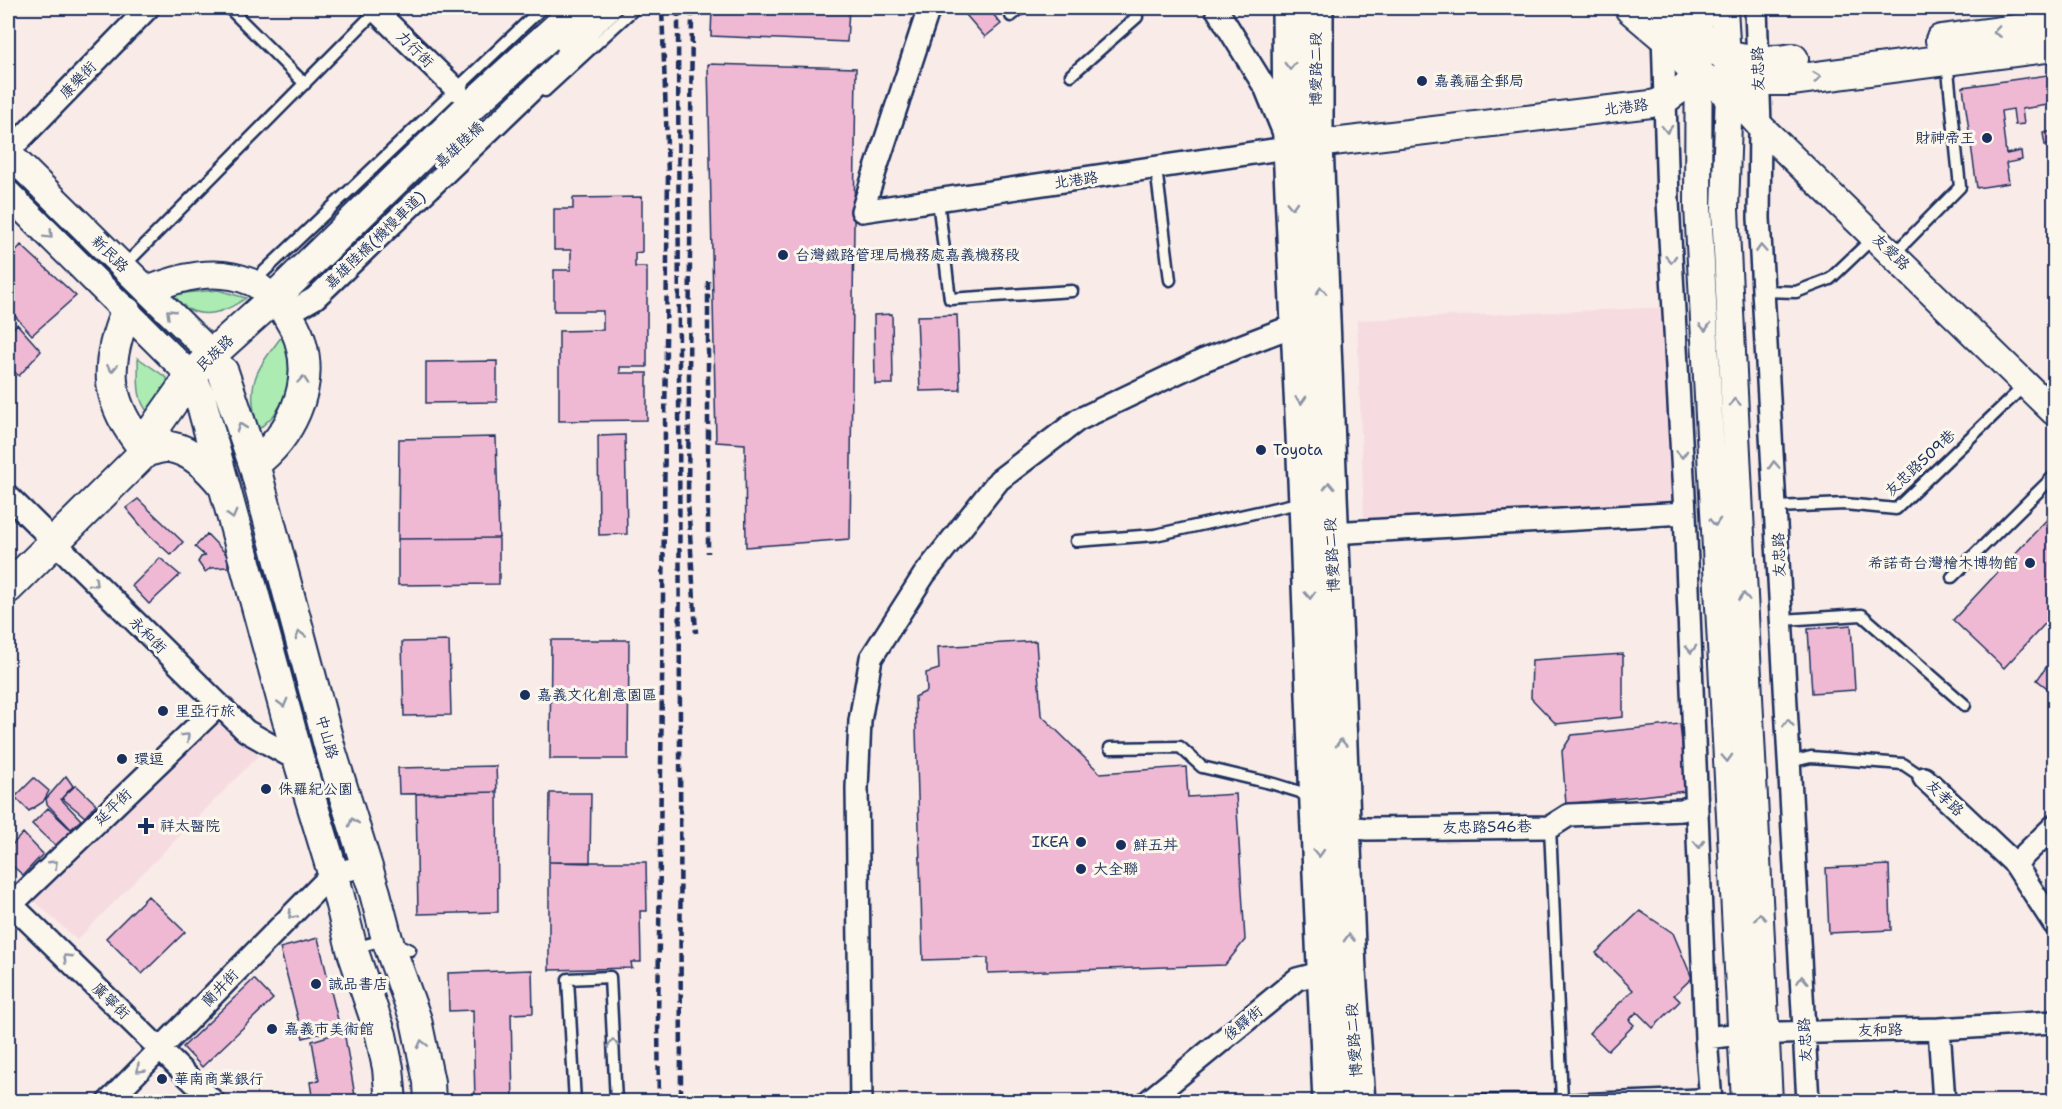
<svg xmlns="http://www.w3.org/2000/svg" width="2062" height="1109" viewBox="0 0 2062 1109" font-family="'Shantell Sans','LXGW WenKai TC',sans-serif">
<rect width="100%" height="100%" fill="#f9ebe7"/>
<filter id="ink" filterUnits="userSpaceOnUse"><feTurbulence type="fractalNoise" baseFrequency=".0167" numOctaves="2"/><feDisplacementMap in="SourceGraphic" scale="12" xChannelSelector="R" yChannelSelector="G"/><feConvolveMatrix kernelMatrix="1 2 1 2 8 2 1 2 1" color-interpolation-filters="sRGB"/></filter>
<g filter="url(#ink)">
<path fill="#f6dce1" d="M1672 307 1680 506 1364 520 1357 320Z
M214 718 259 755 77 940 30 897Z"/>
<path fill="#acebb2" stroke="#648d88" stroke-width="1.5" d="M218 290 246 298C230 309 210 319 190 310 183 307 177 299 172 294Z
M282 336 295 360 288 394 274 415 258 430C246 383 254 373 282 336Z
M138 358 167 378V393L148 412C135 398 139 376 138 358Z"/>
<path fill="#efb9d4" stroke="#1b2f5e" stroke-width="1.5" d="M712 8H849L847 42 711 36Z
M960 8H988L1001 24 985 37Z
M708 64 856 68 850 539 746 547 745 444 716 442Z
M2054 74V104L2022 109 2024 124 2015 125 2013 109 2001 111 2006 154 2021 151 2022 160 2006 163 2009 183 1977 188 1963 87Z
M2054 131V143L2045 145 2043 133Z
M2054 175V191L2051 192 2049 176Z
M642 197V252L635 253V267H647V367H620V373H647V420L559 421V331L603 330V311H554V270H571V250H554V209H573V198Z
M21 245 76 296 32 335 8 308V260Z
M892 314 893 384H875L874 315Z
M957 315 960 390 920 391 917 316Z
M17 324 41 351 19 376 8 366V334Z
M497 361V402L426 403V362Z
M625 435 627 534 599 535 598 436Z
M496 437 499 538 398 539 399 439Z
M138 499 183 542 171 555 147 533 126 508Z
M2054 512V614L2004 668 1953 620Z
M207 534 228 556V567L211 568 205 572 198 562 201 557 205 556 195 547Z
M499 538V584L398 585V539Z
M160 558 180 575 149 604 132 586Z
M1851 625 1855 690 1812 693 1808 629Z
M551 640H629L628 759H550Z
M449 641 451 715 404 716 402 642Z
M1036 641 1041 715 1100 773 1186 767 1188 797 1236 794 1245 940 1225 965 988 973V958L923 960 915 697 927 691 926 673 939 669 938 647Z
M1623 654V717L1556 724 1531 698 1532 660Z
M2054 656V693L2037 680Z
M1680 724 1687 791 1566 804 1562 751 1572 735Z
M496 766 497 792 399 794 398 768Z
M66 776 73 786 61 799 81 820 71 829 47 804 46 799Z
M34 778 49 791 43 802 29 811 15 797Z
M76 785 96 804 85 817 62 798Z
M497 792 498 912 418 914 416 794Z
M550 793H591L590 863 549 862Z
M48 808 68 827 75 832 60 847 52 843 32 824Z
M23 833 43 854 23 875 8 862V849Z
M549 862H646L647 911H640L641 962H631L632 968 549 970Z
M1889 865 1891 930 1829 933 1826 868Z
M148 896 185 932 142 974 106 938Z
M1640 911 1673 933 1692 978 1674 995 1680 1001 1653 1028 1637 1012 1629 1020 1634 1025 1608 1051 1589 1033 1633 990 1596 953Z
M318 938 340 1028 303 1038 280 948Z
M532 970 533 1013 511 1014 513 1102H475L473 1010 449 1011 448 973Z
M254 979 273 999 202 1067 183 1047Z
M344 1031 356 1102H300V1096H312L310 1082 319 1081 312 1041Z"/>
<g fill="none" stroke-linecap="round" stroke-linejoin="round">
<g stroke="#1b2f5e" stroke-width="15">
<path id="service" d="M229 8 305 84
M1011 16 1021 8
M1071 75 1137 17 1130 8
M545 91 635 8
M1156 168 1170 280
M938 200 950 299 1072 291
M1893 255 1960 187 1947 61
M123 267 378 9
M253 282 542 8
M1764 291 1796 292 1830 279 1875 236
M1777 507 1845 504 1896 509 2026 384
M1076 541 1155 535 1303 502
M1952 577 2054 476
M1782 620 1862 615 1965 705
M1110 748 1180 747 1202 767 1274 784 1300 792 1310 800
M1790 762 1811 757 1903 764 1924 778
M1550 827 1562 1100
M354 948 387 939 410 950
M1361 1101 1562 1100 1711 1094
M575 1102 568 979 610 977 616 1102"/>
</g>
<g stroke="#1b2f5e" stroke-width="26">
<path id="minor" d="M373 8 457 90
M929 8 862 211 1300 146
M1216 8 1266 89 1284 133
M1756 8 1760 126 1759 218 1808 1102
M1663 32 1668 201 1685 513 1706 1038 1711 1102
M8 152 148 8
M287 314 315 298 587 37
M8 496 246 731 299 761
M1331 533 1685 513
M1924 778 2015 864 2054 924
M1335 819 1345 827 1367 829 1550 827 1569 815 1682 810 1697 804
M2015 864 2054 826
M8 901 214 1102
M8 908 219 705
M1939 1029 1944 1102
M1706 1038 1741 1034 1939 1029 2054 1022
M108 1102 333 873 367 866
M861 1102 857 788 860 721 871 658 924 575 999 480 1078 420 1204 360 1298 324
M1147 1102 1297 979 1324 972 1336 971"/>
</g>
<g stroke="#1b2f5e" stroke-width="30">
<path id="tertiary" d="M1699 8 1698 206 1745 1102
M1724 8 1729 92 1725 210 1769 1102
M1729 92 1760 126 2054 412
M1316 144 1651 104 1666 100 1699 76
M8 153 212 354 222 370
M8 194 191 376
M147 290C181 277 216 267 251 282 259 285 267 293 273 299"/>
</g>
<g stroke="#1b2f5e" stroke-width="34">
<path id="secondary" d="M1630 8 1663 36 1699 76 1729 92 1758 80H1793L2054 46
M1670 8C1683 20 1712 50 1727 56 1745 62 1775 62 1793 59
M1941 40 2054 25
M570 41 605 8
M126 312C103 368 106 404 146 451
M223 372 254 464 330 749 375 893 387 939 416 1020 429 1082 430 1102
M191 376 200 397 299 761 333 873 352 949 381 1035 388 1068 391 1102
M159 439 146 451C153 450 163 446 170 447 193 451 209 468 223 485
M254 464C289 438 314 389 301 344 299 333 292 323 287 314
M8 588 146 451 155 427 191 376 212 354 273 299 470 107 579 8"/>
</g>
<g stroke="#1b2f5e" stroke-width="38">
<path id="primary" d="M1289 8 1290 147 1306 502 1317 805 1330 1102
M1316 8V144L1349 971 1358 1102"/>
</g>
<use href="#service" stroke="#fbf7ec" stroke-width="10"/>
<use href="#minor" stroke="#fbf7ec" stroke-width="21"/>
<use href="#tertiary" stroke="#fbf7ec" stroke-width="26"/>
<use href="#secondary" stroke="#fbf7ec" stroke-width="30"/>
<use href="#primary" stroke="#fbf7ec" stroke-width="33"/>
<path stroke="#1b2f5e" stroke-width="4.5" stroke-dasharray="9 4.5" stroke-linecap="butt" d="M678 8 681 1102
M692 8 688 501 696 633
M708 281V553
M659 1102 658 1024 668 173 662 8"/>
</g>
<defs><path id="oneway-chevron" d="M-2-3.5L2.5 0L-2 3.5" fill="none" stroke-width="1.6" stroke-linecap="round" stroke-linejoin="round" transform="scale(1.5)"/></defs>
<g stroke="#8b93a5">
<use href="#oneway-chevron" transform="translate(1997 32) rotate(172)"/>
<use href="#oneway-chevron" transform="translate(1290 66) rotate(90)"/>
<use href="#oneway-chevron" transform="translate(1817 77) rotate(-7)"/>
<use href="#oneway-chevron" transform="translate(1667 129) rotate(89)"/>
<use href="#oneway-chevron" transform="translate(1292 205) rotate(88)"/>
<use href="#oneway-chevron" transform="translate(49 235) rotate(45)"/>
<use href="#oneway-chevron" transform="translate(1761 249) rotate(-93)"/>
<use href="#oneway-chevron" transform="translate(1671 259) rotate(87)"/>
<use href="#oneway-chevron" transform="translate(1321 291) rotate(-92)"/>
<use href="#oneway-chevron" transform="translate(170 313) rotate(-136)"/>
<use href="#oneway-chevron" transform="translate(1705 327) rotate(87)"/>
<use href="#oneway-chevron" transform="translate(112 368) rotate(92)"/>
<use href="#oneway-chevron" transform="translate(303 380) rotate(-85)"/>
<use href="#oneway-chevron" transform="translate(1301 400) rotate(87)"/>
<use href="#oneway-chevron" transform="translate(1735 402) rotate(-93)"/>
<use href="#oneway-chevron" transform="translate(241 427) rotate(-109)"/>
<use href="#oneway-chevron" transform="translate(1682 454) rotate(87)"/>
<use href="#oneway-chevron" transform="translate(1774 465) rotate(-93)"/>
<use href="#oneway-chevron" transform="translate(1329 486) rotate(-92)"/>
<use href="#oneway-chevron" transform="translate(232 515) rotate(75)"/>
<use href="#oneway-chevron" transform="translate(1715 522) rotate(87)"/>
<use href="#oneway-chevron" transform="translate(94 583) rotate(45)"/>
<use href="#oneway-chevron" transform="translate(1310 595) rotate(88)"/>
<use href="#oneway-chevron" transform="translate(1744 597) rotate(-93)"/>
<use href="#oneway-chevron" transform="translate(300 635) rotate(-105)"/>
<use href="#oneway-chevron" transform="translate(1691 649) rotate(88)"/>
<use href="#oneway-chevron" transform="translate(283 703) rotate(75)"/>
<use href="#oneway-chevron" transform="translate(1788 723) rotate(-93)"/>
<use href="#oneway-chevron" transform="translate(186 737) rotate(-44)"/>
<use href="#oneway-chevron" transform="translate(1341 743) rotate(-93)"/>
<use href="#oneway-chevron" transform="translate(1727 758) rotate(87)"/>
<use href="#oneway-chevron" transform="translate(353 822) rotate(-107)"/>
<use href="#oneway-chevron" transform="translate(1699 844) rotate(88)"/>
<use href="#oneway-chevron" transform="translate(1319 853) rotate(88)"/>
<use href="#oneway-chevron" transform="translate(54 864) rotate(-44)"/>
<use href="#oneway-chevron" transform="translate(292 915) rotate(134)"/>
<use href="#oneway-chevron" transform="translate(1760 917) rotate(-93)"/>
<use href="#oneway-chevron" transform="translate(1349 938) rotate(-92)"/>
<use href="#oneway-chevron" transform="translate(67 958) rotate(-136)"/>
<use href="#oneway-chevron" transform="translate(1802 980) rotate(-93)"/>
<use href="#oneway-chevron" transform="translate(613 1043) rotate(-93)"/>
<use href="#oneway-chevron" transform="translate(422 1044) rotate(-104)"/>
<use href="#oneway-chevron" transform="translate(140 1069) rotate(135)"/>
</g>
</g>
<g fill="#1b2f5e" stroke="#fbf7ec" stroke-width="2">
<circle cx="1422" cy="81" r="6"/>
<circle cx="1987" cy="138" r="6"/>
<circle cx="783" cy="255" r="6"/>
<circle cx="1261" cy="450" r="6"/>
<circle cx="2030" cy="563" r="6"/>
<circle cx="525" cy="695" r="6"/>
<circle cx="163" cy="711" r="6"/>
<circle cx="122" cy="759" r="6"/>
<circle cx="266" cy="789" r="6"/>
<path d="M143 817h6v6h6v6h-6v6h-6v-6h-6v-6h6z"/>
<circle cx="1081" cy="842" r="6"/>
<circle cx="1121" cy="845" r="6"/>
<circle cx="1081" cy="869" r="6"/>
<circle cx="316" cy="984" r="6"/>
<circle cx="272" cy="1029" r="6"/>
<circle cx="162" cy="1079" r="6"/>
</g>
<g text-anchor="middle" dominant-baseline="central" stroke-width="6" stroke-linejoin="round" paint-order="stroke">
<g font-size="15" fill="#1b2f5e" stroke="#fbf7ec">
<text transform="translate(415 49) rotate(45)">力行街</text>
<text transform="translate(1316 69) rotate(-90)">博愛路二段</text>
<text transform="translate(1758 69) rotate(-92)">友忠路</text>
<text transform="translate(78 80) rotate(-46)">康樂街</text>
<text transform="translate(1626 107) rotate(-7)">北港路</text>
<text transform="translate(459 145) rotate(-43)">嘉雄陸橋</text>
<text transform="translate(1076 180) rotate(-8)">北港路</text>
<text transform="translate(375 240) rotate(-44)">嘉雄陸橋(機慢車道)</text>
<text transform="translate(1891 252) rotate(44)">友愛路</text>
<text transform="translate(110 254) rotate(45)">新民路</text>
<text transform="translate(215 353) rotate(-44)">民族路</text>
<text transform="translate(1920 463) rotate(-43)">友忠路509巷</text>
<text transform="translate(1332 555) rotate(-93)">博愛路二段</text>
<text transform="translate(1779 555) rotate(-92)">友忠路</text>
<text transform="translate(148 635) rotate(45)">永和街</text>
<text transform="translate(327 737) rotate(74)">中山路</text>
<text transform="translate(1945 798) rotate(43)">友孝路</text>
<text transform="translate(113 807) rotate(-44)">延平街</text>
<text transform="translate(1487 827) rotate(-1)">友忠路546巷</text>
<text transform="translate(220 988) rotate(-46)">蘭井街</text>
<text transform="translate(111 1001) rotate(44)">廣寧街</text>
<text transform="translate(1243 1023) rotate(-39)">後驛街</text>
<text transform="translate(1880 1030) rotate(-2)">友和路</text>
<text transform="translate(1354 1040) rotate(-94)">博愛路二段</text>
<text transform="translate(1805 1040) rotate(-93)">友忠路</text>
</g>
<g font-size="15" fill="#1b2f5e" stroke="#fbf7ec" text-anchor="start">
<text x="1434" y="81">嘉義福全郵局</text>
<text x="1975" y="138" text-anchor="end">財神帝王</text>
<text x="795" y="255">台灣鐵路管理局機務處嘉義機務段</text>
<text x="1273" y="450">Toyota</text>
<text x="2018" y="563" text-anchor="end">希諾奇台灣檜木博物館</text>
<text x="537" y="695">嘉義文化創意園區</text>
<text x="175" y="711">里亞行旅</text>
<text x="134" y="759">環逗</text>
<text x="278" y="789">侏羅紀公園</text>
<text x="160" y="826">祥太醫院</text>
<text x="1069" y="842" text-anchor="end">IKEA</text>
<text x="1133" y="845">鮮五丼</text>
<text x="1093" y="869">大全聯</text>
<text x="328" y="984">誠品書店</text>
<text x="284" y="1029">嘉義市美術館</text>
<text x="174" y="1079">華南商業銀行</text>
</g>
</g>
<rect width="2062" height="1109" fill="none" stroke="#fbf7ec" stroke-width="30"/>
<rect x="15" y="15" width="2032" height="1079" fill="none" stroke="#1b2f5e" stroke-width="2" filter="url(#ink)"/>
</svg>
